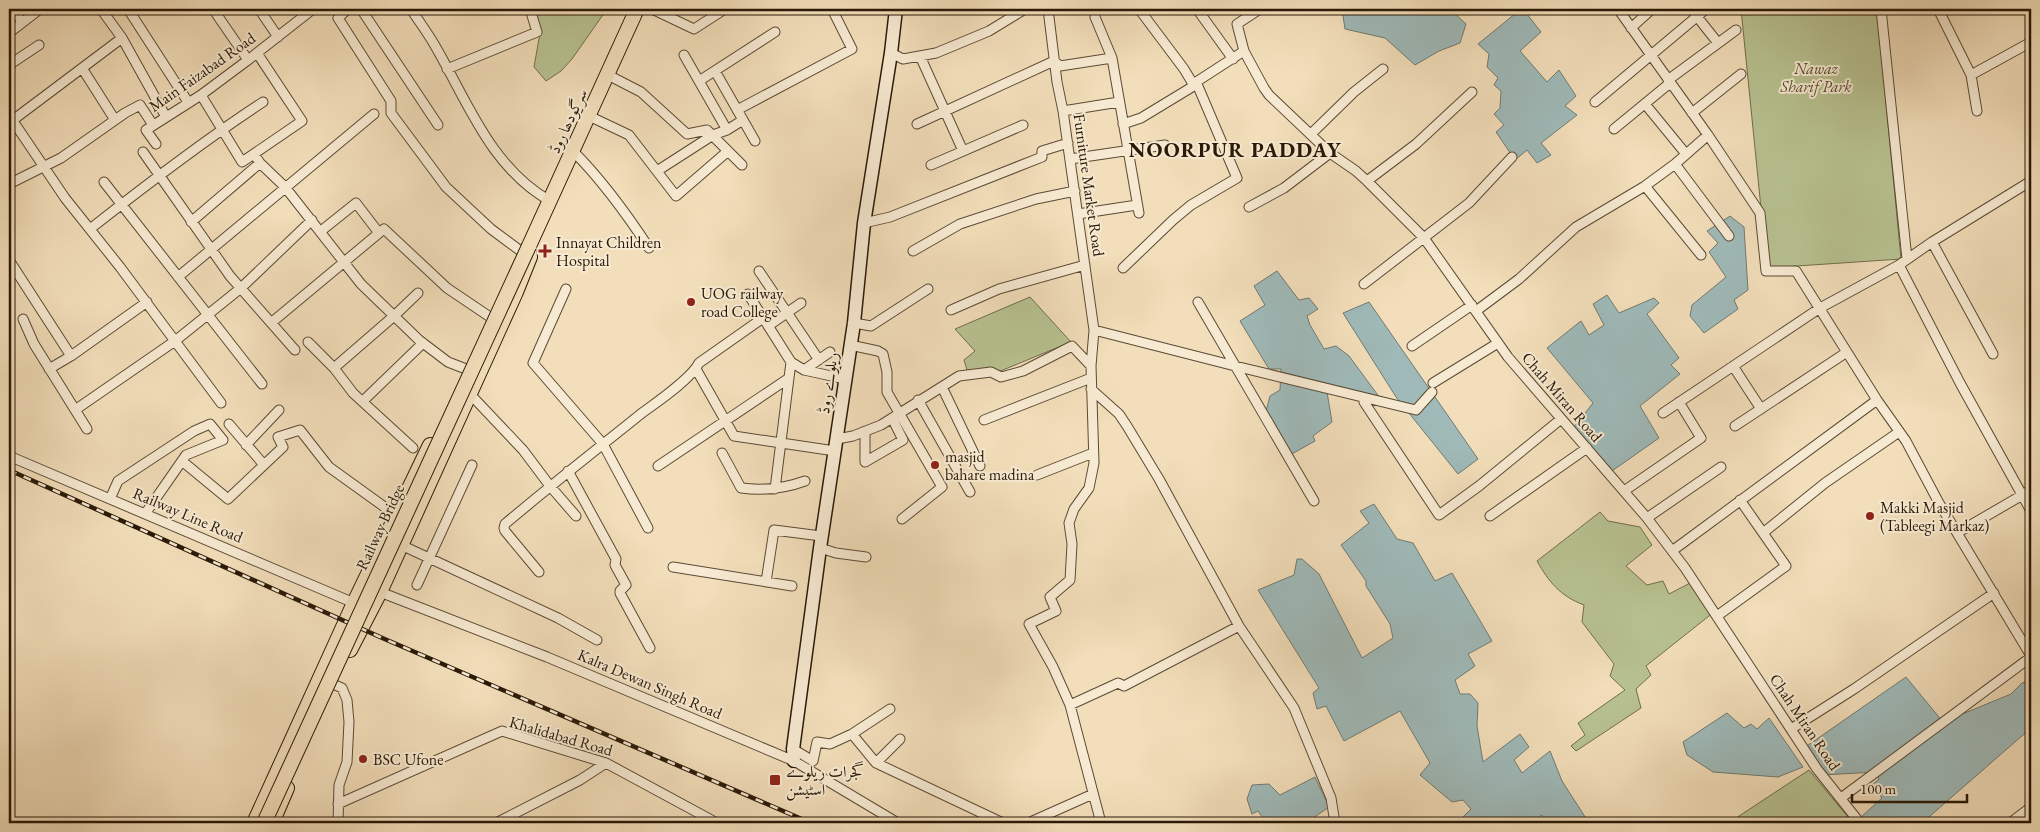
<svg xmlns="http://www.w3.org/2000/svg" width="2040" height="832" viewBox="0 0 2040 832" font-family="'EB Garamond',Amiri,serif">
<rect width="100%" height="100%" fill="#f2deba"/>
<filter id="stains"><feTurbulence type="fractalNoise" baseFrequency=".004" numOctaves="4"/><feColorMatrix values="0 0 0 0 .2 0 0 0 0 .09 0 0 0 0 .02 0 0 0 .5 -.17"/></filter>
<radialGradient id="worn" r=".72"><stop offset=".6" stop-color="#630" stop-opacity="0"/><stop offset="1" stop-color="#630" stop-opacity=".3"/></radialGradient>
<path fill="#b8c291" stroke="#706e4c" d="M532 9H607L572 59 561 71 546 81 534 67 540 33Z
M1741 9H1877L1901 259 1767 268Z
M1030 297 1071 342 998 372 967 370 964 360 975 351 955 329Z
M1600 512 1608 521 1640 527 1652 545 1626 566 1647 585 1663 581 1669 594 1694 581 1714 612 1646 666 1651 675 1636 689 1641 708 1576 751 1571 746 1585 735 1578 723 1625 690 1610 676 1614 664 1582 622 1584 605C1560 596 1549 582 1537 561Z
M1809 770 1853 823H1730V822Z"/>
<path fill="#9fbab9" stroke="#707a72" d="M1342 9H1450L1466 24 1460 43 1439 51 1415 65 1385 38 1345 29Z
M1521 9H1523L1541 32 1520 51 1547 82 1559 70 1576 96 1565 106 1577 115 1541 143 1551 155 1537 163 1527 150 1515 160 1496 132 1504 125 1494 114 1500 108 1501 91 1494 85 1498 78 1487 67 1489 54 1478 44Z
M1730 216 1744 227 1748 290 1734 300 1738 309 1704 333 1690 316 1692 305 1726 277 1709 252 1718 243 1707 231Z
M1277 271 1299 300 1309 298 1318 309 1307 316 1310 325 1324 349 1336 346 1349 356 1380 398 1326 386 1332 422 1313 436 1315 441 1290 455 1279 432 1272 426 1266 411 1270 396 1280 390 1281 369H1269L1240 321 1265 305 1254 286Z
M1607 295 1619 313 1654 298 1659 303 1647 314 1679 358 1671 365 1680 374 1640 406 1659 438 1612 471 1574 427 1593 403 1547 348 1581 321 1589 335 1604 325 1593 304Z
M1369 302 1478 459 1458 474 1396 397 1343 313Z
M1374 504 1397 539 1413 543 1435 581 1452 573 1492 641 1468 654 1475 666 1455 680 1460 694H1470L1478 703 1477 726 1483 762 1520 734 1529 747 1514 760 1522 773 1550 751 1562 781 1589 823H1545L1542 815 1530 823H1466L1463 817 1471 809 1463 800 1452 802 1420 775 1430 763 1400 711 1344 741 1326 706 1317 709 1313 693 1319 688 1258 590 1294 575 1297 559H1302L1319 574 1362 658 1393 638 1390 624 1366 586V581L1341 545 1369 523 1360 511Z
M1906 677 1943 722 2011 694 2022 683 2031 680V728L1922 823H1865L1861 817 1882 798 1872 785 1879 779 1876 772 1822 775 1804 748Z
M1727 713 1744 728 1751 724 1757 729 1769 718 1803 767 1778 777 1713 772 1687 755 1683 742Z
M1315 777 1329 807 1306 823H1259L1263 818 1258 811 1252 814 1247 799 1252 785 1269 784 1280 795Z"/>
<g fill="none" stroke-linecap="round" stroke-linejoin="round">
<g stroke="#5b4a34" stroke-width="11">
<path id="street" d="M13 9 22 22
M101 9 122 38 166 117
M128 9 188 102
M213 9 248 60
M259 9 278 37
M348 9 338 18 391 101V113L446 187 491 229 522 252
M361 9 438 125
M411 9C418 20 427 32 434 44 467 100 490 167 550 201
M652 9 694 29 725 9
M1048 9 1057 82 1063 111 1094 330 1091 366 1094 463 1089 488 1074 509 1069 523 1072 544 1070 580 1050 597 1056 611 1029 624 1053 667 1070 705 1101 823
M1197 9 1233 59
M1618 9 1708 135 1760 213 1766 271H1796L1877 400 1906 441 1939 503 2031 656
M1691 9 1718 43
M1881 9 1907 259
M1938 9 1971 75 2031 42
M1095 17 1112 58 1139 213
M1631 28 1652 9
M9 33 40 9
M1244 51 1237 24 1260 9
M891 53 903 59 936 53 989 31 1025 9
M684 55 727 130
M920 56 963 151
M9 65 39 45
M82 68 115 120
M447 69 537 32 530 9
M715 71 755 141
M608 75 641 92 687 134 707 130 742 165
M1971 75 1977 111
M1668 80 1736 30
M699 81 775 32
M1193 84 1244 51 1264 88 1269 95 1330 153 1356 171 1367 181 1424 238 1508 357 1647 518 1685 568 1817 769 1860 823
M201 95 242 162 302 121 257 53
M1595 102 1706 9
M1645 104 1686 154
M737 110 852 49 832 9
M1063 111 1119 102
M1692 113 1741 74
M589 116 629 135 676 196 728 151
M13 121 65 198 120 267 221 403
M9 123 122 38
M917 124 1054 61 1060 66 1112 58
M1123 124 1141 118 1197 84
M1614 129 1670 83
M1311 134 1354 92 1383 69
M156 144 146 130 201 95 248 60 313 9
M573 151C603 181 626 213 649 248
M143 152 230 276 295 350
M254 154 260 163 285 187 361 284 419 340 448 362 466 369
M1070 159 1165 145
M1675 164 1729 236
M931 165 1023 125
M657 171 713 135 727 130 743 120
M1367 181 1416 144 1472 92
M104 182 262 384
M9 184 61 158 125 113 140 105 153 125
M1645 186 1701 255
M1249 207 1284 188 1330 153
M1078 214 1137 205
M191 222 260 163
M864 223 890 217 1042 157V151L1068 143
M90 229C146 185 203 141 263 102
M379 233 384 229 447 288 490 317
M913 251 960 224 1036 199 1075 191
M9 260 71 356
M1899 265 1960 383 2031 511
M1123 268 1173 220 1191 205 1237 178 1197 84H1193L1184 69 1139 9
M759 271 819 360
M178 277 374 114
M1364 284 1469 203 1512 157
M566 289 533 363 603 444 648 528
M748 294 791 362 804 370 845 379
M1198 302 1314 501
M951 310 999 289 1085 265
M1476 311 1519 279 1576 227 1645 186 1675 164 1708 135
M23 319 34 344 87 429
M271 323 379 233 356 203 321 231
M854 323 871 326 928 289
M768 326 801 303
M1094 330 1235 366 1416 410 1432 392
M308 342 334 368 353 393 413 448
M850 345 878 351 883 354 887 372V392L942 487 902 519
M1412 346 1472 305
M1993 354 1932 242 2031 181
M1733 366 1761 409
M334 368 394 316 418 293
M49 369 71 356 147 302
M696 369 734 436 835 451
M804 370 830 352
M1433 383 1498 343
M942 387 980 466
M1091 389 1119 414 1127 426 1159 479 1239 626 1294 708 1331 798 1335 823
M470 394 523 450 550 486 576 516
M918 400 970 492
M363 401 423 343
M1364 402 1439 515 1479 486 1561 419
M75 410 175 341 241 288 312 220
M1663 413 1820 308 1899 265 1932 242
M984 420 1091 378
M229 424 264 465
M1735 426 1847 352
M865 431V462L903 440 892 418
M837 439 853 436 881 425 959 376 991 372 1001 377 1023 371 1072 346 1091 366
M246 445 279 410
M722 453 741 488C764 491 783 489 805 481
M9 456 354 603
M182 461 228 499 283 447 278 437 300 430 329 467 397 516
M658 466 789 378
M568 471 616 559 615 565 626 585 620 591V593L650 648
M1037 475 1093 453
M775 489 791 362
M1624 491 1701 438 1679 402
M110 499 118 481 194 431 210 424 223 440 186 455 145 514
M1740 500 1763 533 1825 483 1899 432
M1490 516 1587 448
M1647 518 1721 467
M1957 533 2031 490
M401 545 558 618 597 640
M820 548 836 553 866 557
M1672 551 1877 400
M673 567 792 586
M539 572 505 531 504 528 505 524C550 486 596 450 642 413 657 402 691 379 699 363L763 318
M766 582 774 530 821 536
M417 585 472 465
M380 592 547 657 794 761 898 823
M1717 616 1786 566 1763 533
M333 684 342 688 347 700 349 722 347 762 339 785 338 823
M1070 705 1118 683 1124 686 1239 626
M1791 729 1854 689 1994 593
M852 734 876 763 1003 823
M793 749 813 761 817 742 830 744 852 734 890 709
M876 763 900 739
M1841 798 2031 657
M338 804 502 731 606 763 717 823
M496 823 580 780 606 763
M1028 823 1093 794
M2010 823 2031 807"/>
</g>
<g stroke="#291907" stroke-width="15">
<path id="secondary" d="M794 761 793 749 820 548 854 323 864 223 891 53 896 9"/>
</g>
<g stroke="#291907" stroke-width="16">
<path id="primary" d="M350 650 380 592 516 292 530 257 529 246 637 9
M254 823 354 603 430 445
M272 823 287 788"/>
</g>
<use href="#street" stroke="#f7ead2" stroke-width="9"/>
<use href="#secondary" stroke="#f7ead2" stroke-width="12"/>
<use href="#primary" stroke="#f2deba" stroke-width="14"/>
<g stroke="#291907" stroke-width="4.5">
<path id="rail" d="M9 470 380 637 811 823"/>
</g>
<use href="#rail" stroke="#f7ead2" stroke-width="2.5" stroke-dasharray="8" stroke-linecap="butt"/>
<g stroke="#291907" stroke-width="16" stroke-linecap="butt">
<path id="primary-bridge" d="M264 823 529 246"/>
</g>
<use href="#primary-bridge" stroke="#f2deba" stroke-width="14"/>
</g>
<g fill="#8f2418" stroke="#f7ead2" stroke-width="2">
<path d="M542.5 243.5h5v5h5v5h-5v5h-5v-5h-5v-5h5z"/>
<circle cx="691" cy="302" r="5"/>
<circle cx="935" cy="465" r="5"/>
<circle cx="1870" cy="516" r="5"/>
<circle cx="363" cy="759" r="5"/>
<rect x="769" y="774" width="12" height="12" rx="2.5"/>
</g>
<g text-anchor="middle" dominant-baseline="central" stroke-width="4" stroke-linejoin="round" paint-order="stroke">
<g font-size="16" font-style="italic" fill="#544c30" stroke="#f7ead2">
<text x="1816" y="68">Nawaz<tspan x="1816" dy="18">Sharif Park</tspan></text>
</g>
<g font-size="16" fill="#291907" stroke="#f7ead2">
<text transform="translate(202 72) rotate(-35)">Main Faizabad Road</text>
<text transform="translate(568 121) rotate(-65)">سرگودھا روڈ</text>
<text transform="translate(1089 185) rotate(82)">Furniture Market Road</text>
<text transform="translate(828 383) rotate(-82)">ریلوے روڈ</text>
<text transform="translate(1562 397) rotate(49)">Chah Miran Road</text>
<text transform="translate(188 515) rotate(23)">Railway Line Road</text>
<text transform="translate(380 527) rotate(-65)">Railway Bridge</text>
<text transform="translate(650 684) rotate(23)">Kalra Dewan Singh Road</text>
<text transform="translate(1805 722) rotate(56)">Chah Miran Road</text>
<text transform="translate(561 736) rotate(16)">Khalidabad Road</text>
</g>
<g font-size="16" fill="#291907" stroke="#f7ead2" text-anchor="start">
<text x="556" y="242">Innayat Children<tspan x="556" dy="18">Hospital</tspan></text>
<text x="701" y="293">UOG railway<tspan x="701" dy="18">road College</tspan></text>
<text x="945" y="456">masjid<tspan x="945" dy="18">bahare madina</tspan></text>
<text x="1880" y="507">Makki Masjid<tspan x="1880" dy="18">(Tableegi Markaz)</tspan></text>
<text x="373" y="759">BSC Ufone</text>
<text x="786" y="771">گجرات ریلوے<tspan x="786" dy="18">اسٹیشن</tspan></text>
</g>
<g font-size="21" font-weight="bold" letter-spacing="1" fill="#291907" stroke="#f7ead2">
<text x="1235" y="149">NOORPUR PADDAY</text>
</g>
</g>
<rect width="2040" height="832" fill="none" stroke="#f2deba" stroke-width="30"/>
<rect x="10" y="10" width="2020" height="812" fill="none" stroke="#291907" stroke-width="2.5"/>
<rect x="15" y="15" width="2010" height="802" fill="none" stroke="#291907"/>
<path d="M1852 794v8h115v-8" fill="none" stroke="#291907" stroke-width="2.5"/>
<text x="1860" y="794" font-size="15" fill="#291907" stroke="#f7ead2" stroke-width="4" paint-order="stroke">100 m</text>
<rect width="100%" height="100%" filter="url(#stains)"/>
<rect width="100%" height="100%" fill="url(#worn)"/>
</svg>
